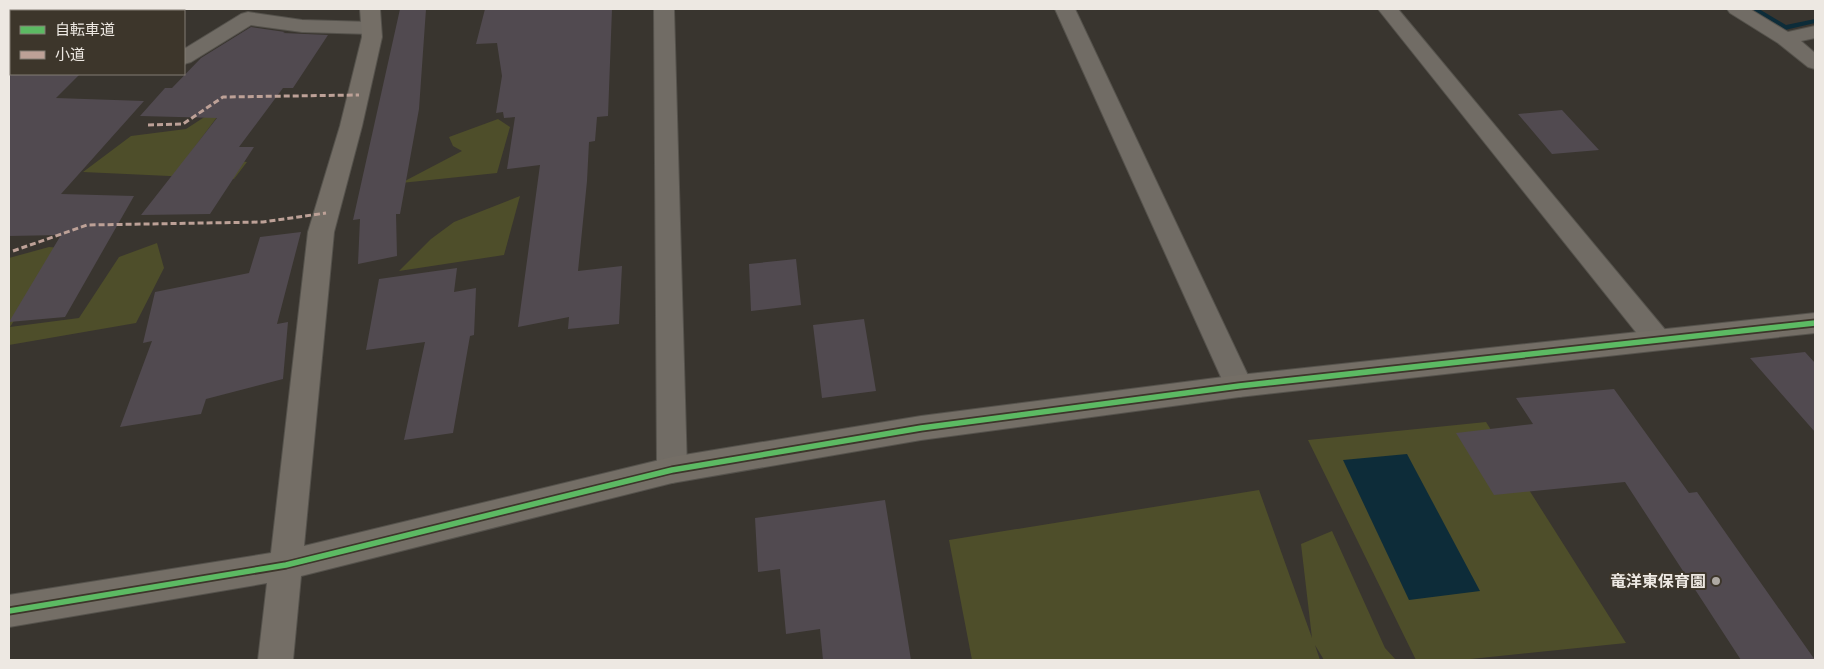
<svg xmlns="http://www.w3.org/2000/svg" width="1824" height="669" viewBox="0 0 1824 669" font-family="'IBM Plex Sans','Noto Sans JP',sans-serif">
<rect width="100%" height="100%" fill="#39352f"/>
<path fill="#4e4e2a" d="M229 101 188 156 247 162 234 179 83 172 131 136 186 129Z
M498 119 510 127 497 173 401 183 462 151 453 146 449 137Z
M520 196 504 255 399 271 431 239 454 222Z
M157 243 164 268 136 323 9 345V258L49 247 60 248 10 327 79 318 119 257Z
M1486 422 1626 643 1461 660H1416L1308 440Z
M1259 490 1312 638 1301 544 1332 531 1385 648 1396 660H1324L1315 645 1320 660H972L949 540Z"/>
<path fill="#0d2c39" d="M1407 454 1480 591 1409 600 1343 460Z"/>
<g fill="none" stroke-linecap="round" stroke-linejoin="round">
<path fill="#0d2c39" fill-rule="evenodd" d="M1750 9H1759L1786 25 1815 19V23L1785 30Z"/>
</g>
<path fill="#514a50" d="M400 9H426L419 109 400 214H396L397 256 358 264 360 219 353 220Z
M485 9H612L608 116 597 117 595 141 589 142 587 181 578 271 622 266 619 324 568 329 569 317 518 327 540 165 507 169 515 117 504 118 503 112 496 113 502 76 497 43 476 44Z
M251 27 285 32 283 33 328 35 293 88H283L239 147H254L210 214 141 215 217 118 140 116 165 88H172L201 58Z
M9 74H80L56 98 144 101 61 194 134 196 65 317 9 322 61 235 9 236Z
M1562 110 1599 150 1552 154 1518 114Z
M301 232 277 324 288 322 283 379 206 399 201 414 120 427 152 341 143 343 155 292 249 273 260 237Z
M796 259 801 305 751 311 749 264Z
M457 268 454 292 476 288 474 335 470 336 453 433 404 440 425 342 366 350 379 279Z
M864 319 876 391 822 398 813 325Z
M1805 352 1815 363V432L1750 358Z
M1614 389 1689 493 1697 492 1815 660H1741L1625 482 1494 495 1456 433 1533 424 1516 398Z
M885 500 911 660H823L820 629 786 634 780 569 758 572 755 518Z"/>
<g fill="none" stroke-linecap="round" stroke-linejoin="round">
<g stroke="#55524c" stroke-width="2">
<path id="street" d="M654 9H674L687 470 683 479 672 483 661 479 657 470Z
M1055 9H1075L1253 386 1249 394 1239 397 1229 394 1225 386Z
M1378 9H1398L1667 332 1671 339 1667 346 1657 349 1647 346Z
M1727 9H1750L1788 32 1815 26V38L1801 41 1815 53V69L1808 67 1778 43 1730 13Z
M248 12 302 20 371 22 378 24 381 28 378 32 371 34 302 32 251 25 191 62 184 64V49L241 14Z"/>
</g>
<g stroke="#55524c" stroke-width="2">
<path id="secondary" d="M360 9H380L382 37 362 126 334 232 304 546 672 457 921 416 1239 375 1815 313V333L1239 397 921 440 672 483 301 576 293 660H258L267 583 9 627V595L271 553 308 232 340 126 362 37Z"/>
</g>
<use href="#street" fill="#716c65" fill-rule="evenodd"/>
<use href="#secondary" fill="#746e66" fill-rule="evenodd"/>
<path stroke="#bda197" stroke-width="3" stroke-dasharray="6 3" stroke-linecap="butt" d="M148 125 183 124 223 97 359 95
M13 251 87 225 263 222 326 213"/>
<g stroke="#3d362b" stroke-width="9">
<path id="cycleway" d="M9 611 286 565 672 470 921 428 1239 386 1815 323"/>
</g>
<use href="#cycleway" stroke="#5cba63" stroke-width="5.5"/>
</g>
<circle fill="#aea9a3" stroke="#3d362b" stroke-width="2" cx="1716" cy="581" r="5"/>
<g text-anchor="middle" dominant-baseline="central" stroke-width="4" stroke-linejoin="round" paint-order="stroke">
<g font-size="16" font-weight="bold" fill="#ede8e2" stroke="#3d362b" text-anchor="end">
<text x="1706" y="581">竜洋東保育園</text>
</g>
</g>
<rect width="1824" height="669" fill="none" stroke="#ede8e2" stroke-width="20"/>
<rect x="10" y="10" width="175" height="65" fill="#3d362b" stroke="#837d74"/>
<rect x="20" y="26" width="25" height="8" fill="#5cba63" stroke="#837d74"/>
<text x="55" y="35" font-size="15" fill="#ede8e2">自転車道</text>
<rect x="20" y="51" width="25" height="8" fill="#bda197" stroke="#837d74"/>
<text x="55" y="60" font-size="15" fill="#ede8e2">小道</text>
</svg>
